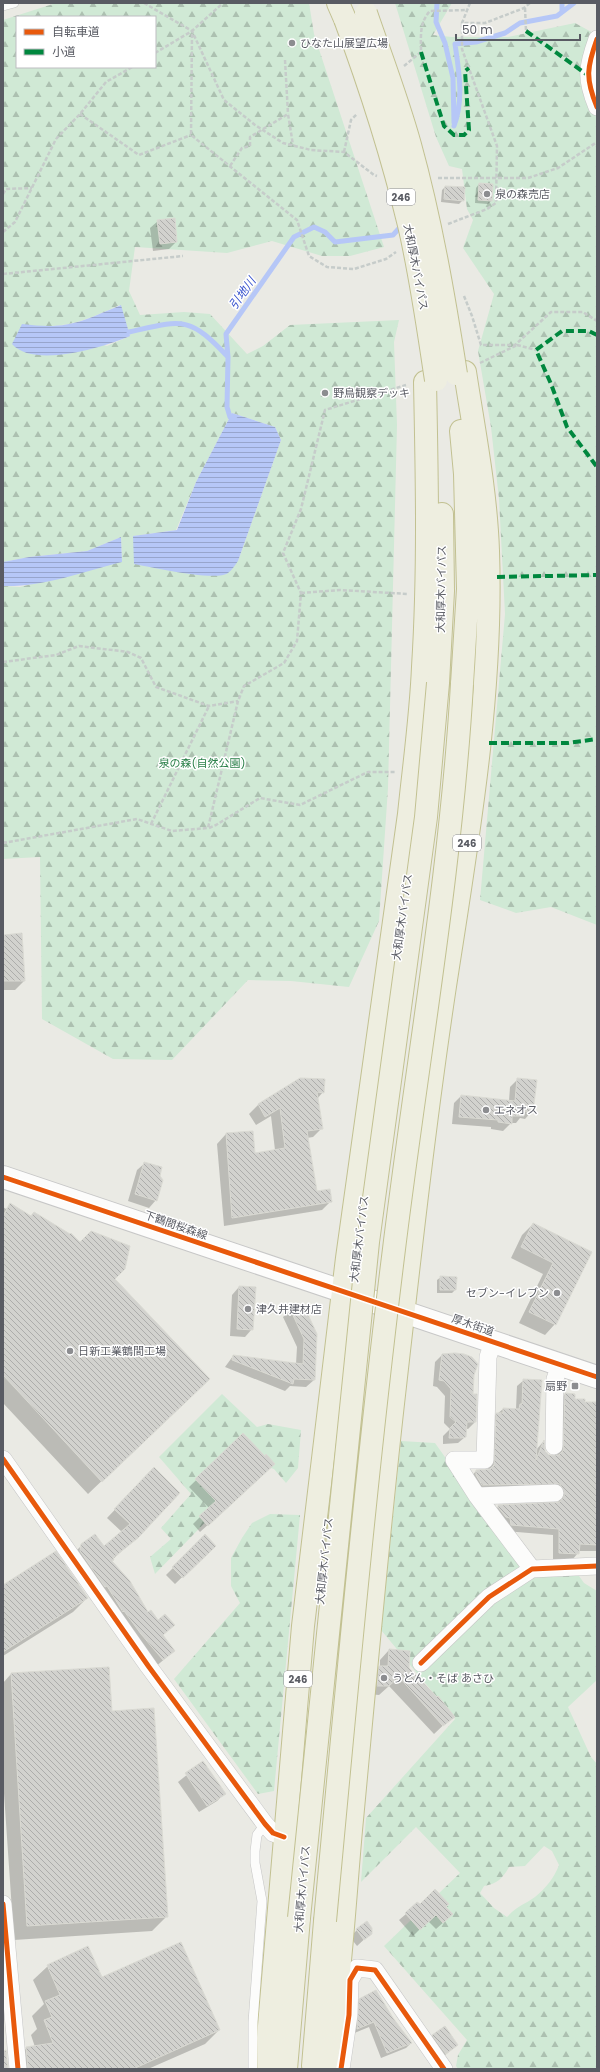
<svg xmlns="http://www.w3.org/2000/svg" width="600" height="2072" viewBox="0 0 600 2072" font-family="Poppins,'Noto Sans JP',sans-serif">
<defs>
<pattern id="forest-firs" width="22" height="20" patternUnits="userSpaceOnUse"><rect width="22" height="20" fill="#d0e9d5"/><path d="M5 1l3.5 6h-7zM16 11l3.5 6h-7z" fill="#acc0b0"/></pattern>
<pattern id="water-rules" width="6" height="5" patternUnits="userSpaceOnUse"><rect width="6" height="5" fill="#b6c7f7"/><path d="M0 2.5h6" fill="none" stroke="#97a5cc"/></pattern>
<pattern id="building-back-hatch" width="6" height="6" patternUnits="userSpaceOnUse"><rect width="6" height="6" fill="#d2d2ce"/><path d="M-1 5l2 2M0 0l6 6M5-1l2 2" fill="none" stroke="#adadab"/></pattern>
</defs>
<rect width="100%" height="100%" fill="#eaeae4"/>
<path fill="url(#forest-firs)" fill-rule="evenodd" d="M56 3H309L314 34 384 247 350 256H322L272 241 227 253 135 247 129 291 140 315 184 312 210 314 247 354 263 346 290 325 399 320 394 342 397 425 388 788 379 921 349 987 291 981 248 980 172 1060 113 1059 42 1019 40 857 3 859V586L20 587 122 561 121 537 87 551 29 557 3 562V20ZM17 17H155V67H17ZM120 305 130 336 107 346 41 326C74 327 92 317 120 305ZM232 413 275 427 281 440 238 561 134 564V536L176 530 196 482Z
M395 3H452L433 35 452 37H508L575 23 597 35V925L551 907 516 913 480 900 505 614 499 499 491 427 478 351 494 294 463 248 473 220 467 209 462 169 449 166 436 137Z
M222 1394 257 1427 268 1424 301 1430 298 1468 286 1483 274 1469 261 1465 155 1574 150 1557 171 1539 161 1528 191 1494 159 1457Z
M401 1441 435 1443 521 1564 572 1566 584 1583 597 1591V1680L568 1707 591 1757 597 1764V2069H458L456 2066 458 2055 467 2040 384 1946 460 1873 416 1827 361 1882 366 1818 455 1719 381 1630ZM544 1846 552 1851 559 1865C554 1878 546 1888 535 1897 524 1905 518 1905 507 1917L494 1908 480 1893 484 1886C497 1884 503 1878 509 1867L525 1866Z
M270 1514 300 1515 274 1791 258 1794 174 1679 240 1603 231 1586V1558L242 1538 252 1523Z"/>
<path fill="url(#water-rules)" d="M121 305 130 336C104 347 34 369 12 344L22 324C68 330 80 322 121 305Z
M232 413 275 427 281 440 238 561C235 565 232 570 228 573 216 582 151 567 134 564L133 536 177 530 196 482Z
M121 537 122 562C83 572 43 587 3 586V562L29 557 87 551Z"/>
<path fill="#0003" d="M479 184 492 200 488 204 475 203 476 188Z
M445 187 463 200 459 204 441 202 442 190Z
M158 221 176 242 169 249 153 251 150 228Z
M3 864 4 904 3 906Z
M4 936 22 942 24 981 15 990H3Z
M301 1079 323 1092 317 1099 322 1128 313 1137 307 1138 316 1192 331 1201 322 1210 224 1226 217 1144 226 1134 254 1154 275 1150 271 1116 256 1125 249 1114 258 1105Z
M518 1079 532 1111 525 1119 520 1118 516 1123H511L503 1131 491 1129V1127L452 1124 454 1103 461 1096 509 1101 510 1087Z
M145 1163 156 1200 149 1208 128 1201 137 1170Z
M11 1205 114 1279 195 1392 88 1494 3 1403V1207L6 1209Z
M533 1224 591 1253 555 1324 545 1335 519 1323 543 1274 511 1258 522 1235Z
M441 1277 455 1290 452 1293H437V1280Z
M239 1287 252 1329 245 1337 230 1336 232 1295Z
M291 1310 316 1334 314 1380 306 1387 290 1386 285 1391 225 1367 233 1356 296 1364 297 1347 283 1317Z
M442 1355 473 1375 472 1395 475 1422 468 1429 465 1428V1437L458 1443 443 1444V1436L450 1429 444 1423 445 1396 437 1387 433 1386 435 1362Z
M524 1380 536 1450 543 1442 544 1451 549 1456H557L559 1401 565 1394 584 1403H597V1551H578V1553L572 1560H553V1535L505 1531 492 1513 499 1506 557 1504 559 1500 475 1491 470 1478 476 1471 488 1470 490 1420 503 1409H516L517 1386Z
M243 1435 267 1471 200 1532 193 1524 209 1508 189 1487Z
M146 1477 137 1537 111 1561 148 1613 158 1622 173 1625 162 1636 174 1651 154 1668 73 1554 82 1545 104 1548 122 1532 107 1518Z
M205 1536 207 1553 175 1584 166 1575Z
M3 1586 87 1598 73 1612 3 1656Z
M389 1650 453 1716 434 1734 389 1686 379 1695 368 1694 370 1676 380 1666V1660Z
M11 1674 111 1712 166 1917 152 1931 14 1940 3 1779V1683Z
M203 1762 224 1794 217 1801 199 1812 178 1782Z
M420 1906 445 1907V1921L436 1929 428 1921 413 1936 399 1920 406 1914Z
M357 1930 371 1933 357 1946 350 1937Z
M48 1966 102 1978 219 2030 205 2044 148 2069H19L18 2056 27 2048 35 2047 31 2035 37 2029 32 2016 44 2004 33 1980Z
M360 2000 392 2018 411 2043 406 2048 381 2058 369 2027 352 2034 354 2006Z
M433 2035 457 2045 438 2061 426 2043Z"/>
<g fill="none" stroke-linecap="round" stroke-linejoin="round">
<path stroke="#b6c7f7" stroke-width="5" d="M437 3 436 22 445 43 453 78 454 123
M562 3V12
M454 126C464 99 459 72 455 44L476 42 505 33 520 23 557 16 574 3
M129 332C182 320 189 315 228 357
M235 419 230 417 227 407 228 357 226 334 294 237 314 227 325 232 335 242 393 235 403 224"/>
</g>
<path fill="url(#building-back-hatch)" stroke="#dadad3" d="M479 183 493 184 492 201 478 200Z
M445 186 465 187 464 201 444 199Z
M175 218 177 242 160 244 157 220Z
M22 933 25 981H3L4 935Z
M300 1078 325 1079 324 1093 317 1092 323 1129 307 1131 317 1191 330 1189 332 1202 232 1218 226 1133 253 1131 255 1153 285 1148 280 1108 265 1117 258 1104Z
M517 1078 537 1080 533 1112 524 1111V1116H512V1124L498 1122V1120L459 1117 461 1095 515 1101Z
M144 1162 162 1167 160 1176 163 1180 157 1201 135 1194Z
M10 1203 31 1216 34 1212 70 1234 71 1233 80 1242 91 1231 130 1246 125 1269 115 1279 210 1379 102 1482 3 1375V1216Z
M533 1223 592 1252 556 1325 529 1312 553 1263 521 1247Z
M440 1276 457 1277 456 1290H440Z
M239 1286 256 1287 253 1330 237 1329Z
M299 1305 304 1306 317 1334 315 1380 294 1379 293 1384 232 1360 233 1355 303 1364 304 1339 290 1309Z
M455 1353 464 1354 472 1357 478 1364 474 1375 473 1394H477L476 1422H467L466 1437 461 1438H449L450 1428 456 1422 450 1417 451 1389 444 1381 439 1380 442 1354Z
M523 1379 542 1380 536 1460 544 1440 545 1451 549 1455H559L563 1451 565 1393 575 1394V1399H585V1402H597V1545L580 1544 579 1554 559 1553V1529L511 1525 510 1518 506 1517 498 1507V1505L560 1502 565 1493 560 1484 482 1485 476 1475V1470L490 1469 494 1465 496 1413H503V1408L519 1409 520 1404H522Z
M243 1433 265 1456 266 1454 275 1464 208 1526 199 1516 216 1501 195 1479Z
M154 1467 180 1493 138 1538 113 1558 114 1560 112 1561 130 1581 148 1612 151 1610 158 1620 165 1614 175 1625 163 1635 175 1651 163 1660 141 1634 124 1611 123 1612 107 1586 105 1587 80 1551 81 1544 95 1534 104 1546 130 1524 114 1509Z
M205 1534 216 1546 183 1578 172 1567Z
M56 1551 88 1598 3 1652V1585Z
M389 1649 410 1651 409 1668 437 1697 438 1696 455 1717 443 1726 399 1677 389 1686H377L379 1666H388Z
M109 1667 112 1711 154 1708 168 1917 27 1926 11 1673Z
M203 1761 226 1794 207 1806 185 1773Z
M435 1889 449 1904 446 1907 453 1914 443 1923 436 1915 420 1930 405 1913 417 1902 420 1904Z
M367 1921 372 1928V1934L364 1940 356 1929Z
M181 1942 220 2030 133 2069H28L26 2047 53 2043 44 2020 52 2017 45 2001 60 1995 47 1965 88 1946 102 1977Z
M376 1990 393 2018 412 2043 387 2053 374 2022 357 2029 359 1999Z
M445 2026 458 2045 446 2054 432 2035Z
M6 2050 8 2069H3V2051Z"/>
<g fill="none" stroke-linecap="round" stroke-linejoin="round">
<g stroke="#c6c6c6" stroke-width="10">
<path id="lane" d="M3 6 14 3
M253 2069V2022L262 1901 255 1863V1851L257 1835 265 1824"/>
</g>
<g stroke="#c6c6c6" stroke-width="18">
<path id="street" d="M597 39C587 67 585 78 597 107
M493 1342 488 1357 485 1460H454L477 1496 532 1569
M554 1446 555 1379 560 1365
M3 1459 149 1667 265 1824 273 1833 284 1837
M477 1496 555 1493
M421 1663 489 1597 532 1569 597 1566
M3 1904 18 2069
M341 2069 349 2015 350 1980 357 1968 375 1970 444 2069"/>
</g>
<g stroke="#c7c7c7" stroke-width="24">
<path id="secondary" d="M3 1177 597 1377"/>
</g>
<g stroke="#c2c191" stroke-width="24">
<path id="highway" d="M338 3 345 19
M461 431 465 474 468 589 462 684
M438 683 443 591 442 514
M313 2066 325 1921
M269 2069 268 2038 303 1626 347 1258 409 814C414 765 421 716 423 667 429 572 427 477 425 382
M286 2069 299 1918
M325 2069C340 1991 344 1909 351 1830 365 1682 378 1534 395 1386 410 1253 425 1119 445 986 467 843 493 697 488 551 486 491 474 431 465 372"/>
</g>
<path stroke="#c6ccca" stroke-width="2.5" stroke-dasharray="4 2" stroke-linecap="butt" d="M144 3 192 31 224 100 255 125 283 143 311 150 344 152 374 175 377 176
M470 3 462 23H485L524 8 530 3
M525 8 526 31
M192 34 191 135 297 220 309 256 327 267 354 269 386 259 396 252
M155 53 192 31 223 3
M285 60 288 114
M404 66 421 52C421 37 419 23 430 11L467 10
M80 114 139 155 191 135
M344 152 351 120 357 114
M230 166 242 148 250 146V137L288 114 293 145
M438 178H528L558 168 597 142
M3 194 6 189 32 188
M448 224 487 209 496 203 497 146 462 49V23
M3 232 15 222 56 139 80 114 106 82 132 67
M3 274 183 256
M464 296 472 316 481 345H515L551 312H583L597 321
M517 345 536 350
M480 363 517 345
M301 593 340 590 408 594
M3 662 56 655 79 646 128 652 141 658 156 687 209 706 238 701
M151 824 209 706
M209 828 216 825 260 798 300 805 368 772H395
M3 843 137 819 172 831 208 828 238 701 244 686 284 663 297 641 301 593 283 553 301 509 325 410 406 385"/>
<use href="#lane" stroke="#fcfcfb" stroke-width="9"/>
<use href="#street" stroke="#fcfcfb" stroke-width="17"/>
<use href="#secondary" stroke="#fcfcfb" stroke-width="22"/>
<use href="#highway" stroke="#eeeee0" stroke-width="22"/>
<g stroke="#c2c191" stroke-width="24" stroke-linecap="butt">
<path id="highway-bridge" d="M366 13C381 57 398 101 410 145 431 221 444 297 456 374
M345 19C370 86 392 155 409 225 421 276 428 328 436 380
M299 1918 368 1242 426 817 438 683
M325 1921C346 1697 366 1473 394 1249 417 1061 451 874 462 684"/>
</g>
<use href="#highway-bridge" stroke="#eeeee0" stroke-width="22"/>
<path stroke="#00873e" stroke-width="4" stroke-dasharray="8 4" stroke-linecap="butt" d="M526 31 589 76
M421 52 444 126 454 135H464L469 130 465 71 469 68
M597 335 589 331H562L536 350 551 384 567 427 597 467
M497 577 597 575
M489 743H568L597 739"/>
<g stroke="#fff" stroke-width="8">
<path id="cycleway" d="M597 39C587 67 585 78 597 107
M3 1177 597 1377
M3 1459 149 1667 265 1824 273 1833 284 1837
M421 1663 489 1597 532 1569 597 1566
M3 1904 18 2069
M341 2069 349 2015 350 1980 357 1968 375 1970 444 2069"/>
</g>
<use href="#cycleway" stroke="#e8590c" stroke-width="5"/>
</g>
<g fill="#8c8d90" stroke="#fff" stroke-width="1.5">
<circle cx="292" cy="43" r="4"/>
<circle cx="487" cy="194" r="4"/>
<circle cx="325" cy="393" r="4"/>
<circle cx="486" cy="1110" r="4"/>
<circle cx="557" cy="1293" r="4"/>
<circle cx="248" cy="1309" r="4"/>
<circle cx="70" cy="1351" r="4"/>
<rect x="571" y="1382" width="8" height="8" rx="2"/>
<circle cx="384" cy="1678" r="4"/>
</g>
<g text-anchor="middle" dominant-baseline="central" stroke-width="3" stroke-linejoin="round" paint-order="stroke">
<g fill="#fff" stroke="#8b8c92" stroke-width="1">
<rect x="387" y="189" width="28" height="16" rx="3"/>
<rect x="453" y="835" width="28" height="16" rx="3"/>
<rect x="284" y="1671" width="28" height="16" rx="3"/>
</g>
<g font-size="10" font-weight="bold" fill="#595b63">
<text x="401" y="197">246</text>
<text x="467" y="843">246</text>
<text x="298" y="1679">246</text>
</g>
<g font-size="11" fill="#595b63" stroke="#fff" text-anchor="start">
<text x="300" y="43">ひなた山展望広場</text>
<text x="495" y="194">泉の森売店</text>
<text x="333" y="393">野鳥観察デッキ</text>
<text x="494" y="1110">エネオス</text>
<text x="549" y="1293" text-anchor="end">セブン-イレブン</text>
<text x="256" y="1309">津久井建材店</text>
<text x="78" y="1351">日新工業鶴間工場</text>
<text x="567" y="1386" text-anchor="end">扇野</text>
<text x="392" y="1678">うどん・そば あさひ</text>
</g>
<g font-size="11" fill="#595b63" stroke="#fff">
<text transform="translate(416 267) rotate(79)">大和厚木バイパス</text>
<text transform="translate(441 589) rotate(-89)">大和厚木バイパス</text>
<text transform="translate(402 917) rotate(-82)">大和厚木バイパス</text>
<text transform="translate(176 1225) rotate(19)">下鶴間桜森線</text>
<text transform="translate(359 1239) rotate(-83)">大和厚木バイパス</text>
<text transform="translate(473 1325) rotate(19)">厚木街道</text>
<text transform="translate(324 1561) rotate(-84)">大和厚木バイパス</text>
<text transform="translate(302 1889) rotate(-85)">大和厚木バイパス</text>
</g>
<g font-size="11" fill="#2b814a" stroke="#fff">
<text x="202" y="763">泉の森(自然公園)</text>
</g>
<g font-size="12" font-style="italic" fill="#3853cd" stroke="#fff">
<text transform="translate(242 293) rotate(-55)">引地川</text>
</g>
</g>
<rect width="600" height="2072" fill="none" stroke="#595b63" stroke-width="8"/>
<rect x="16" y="16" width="140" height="52" fill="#ffffff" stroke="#bdbdc1"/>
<rect x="24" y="29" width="20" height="6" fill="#e8590c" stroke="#bdbdc1"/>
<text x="52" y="36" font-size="12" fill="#595b63">自転車道</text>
<rect x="24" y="49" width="20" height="6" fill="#00873e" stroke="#bdbdc1"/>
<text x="52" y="56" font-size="12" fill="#595b63">小道</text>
<path d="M456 34v6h124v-6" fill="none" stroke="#595b63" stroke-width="2"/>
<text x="462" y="34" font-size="12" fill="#595b63" stroke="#ffffff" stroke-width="3" paint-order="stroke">50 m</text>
</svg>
